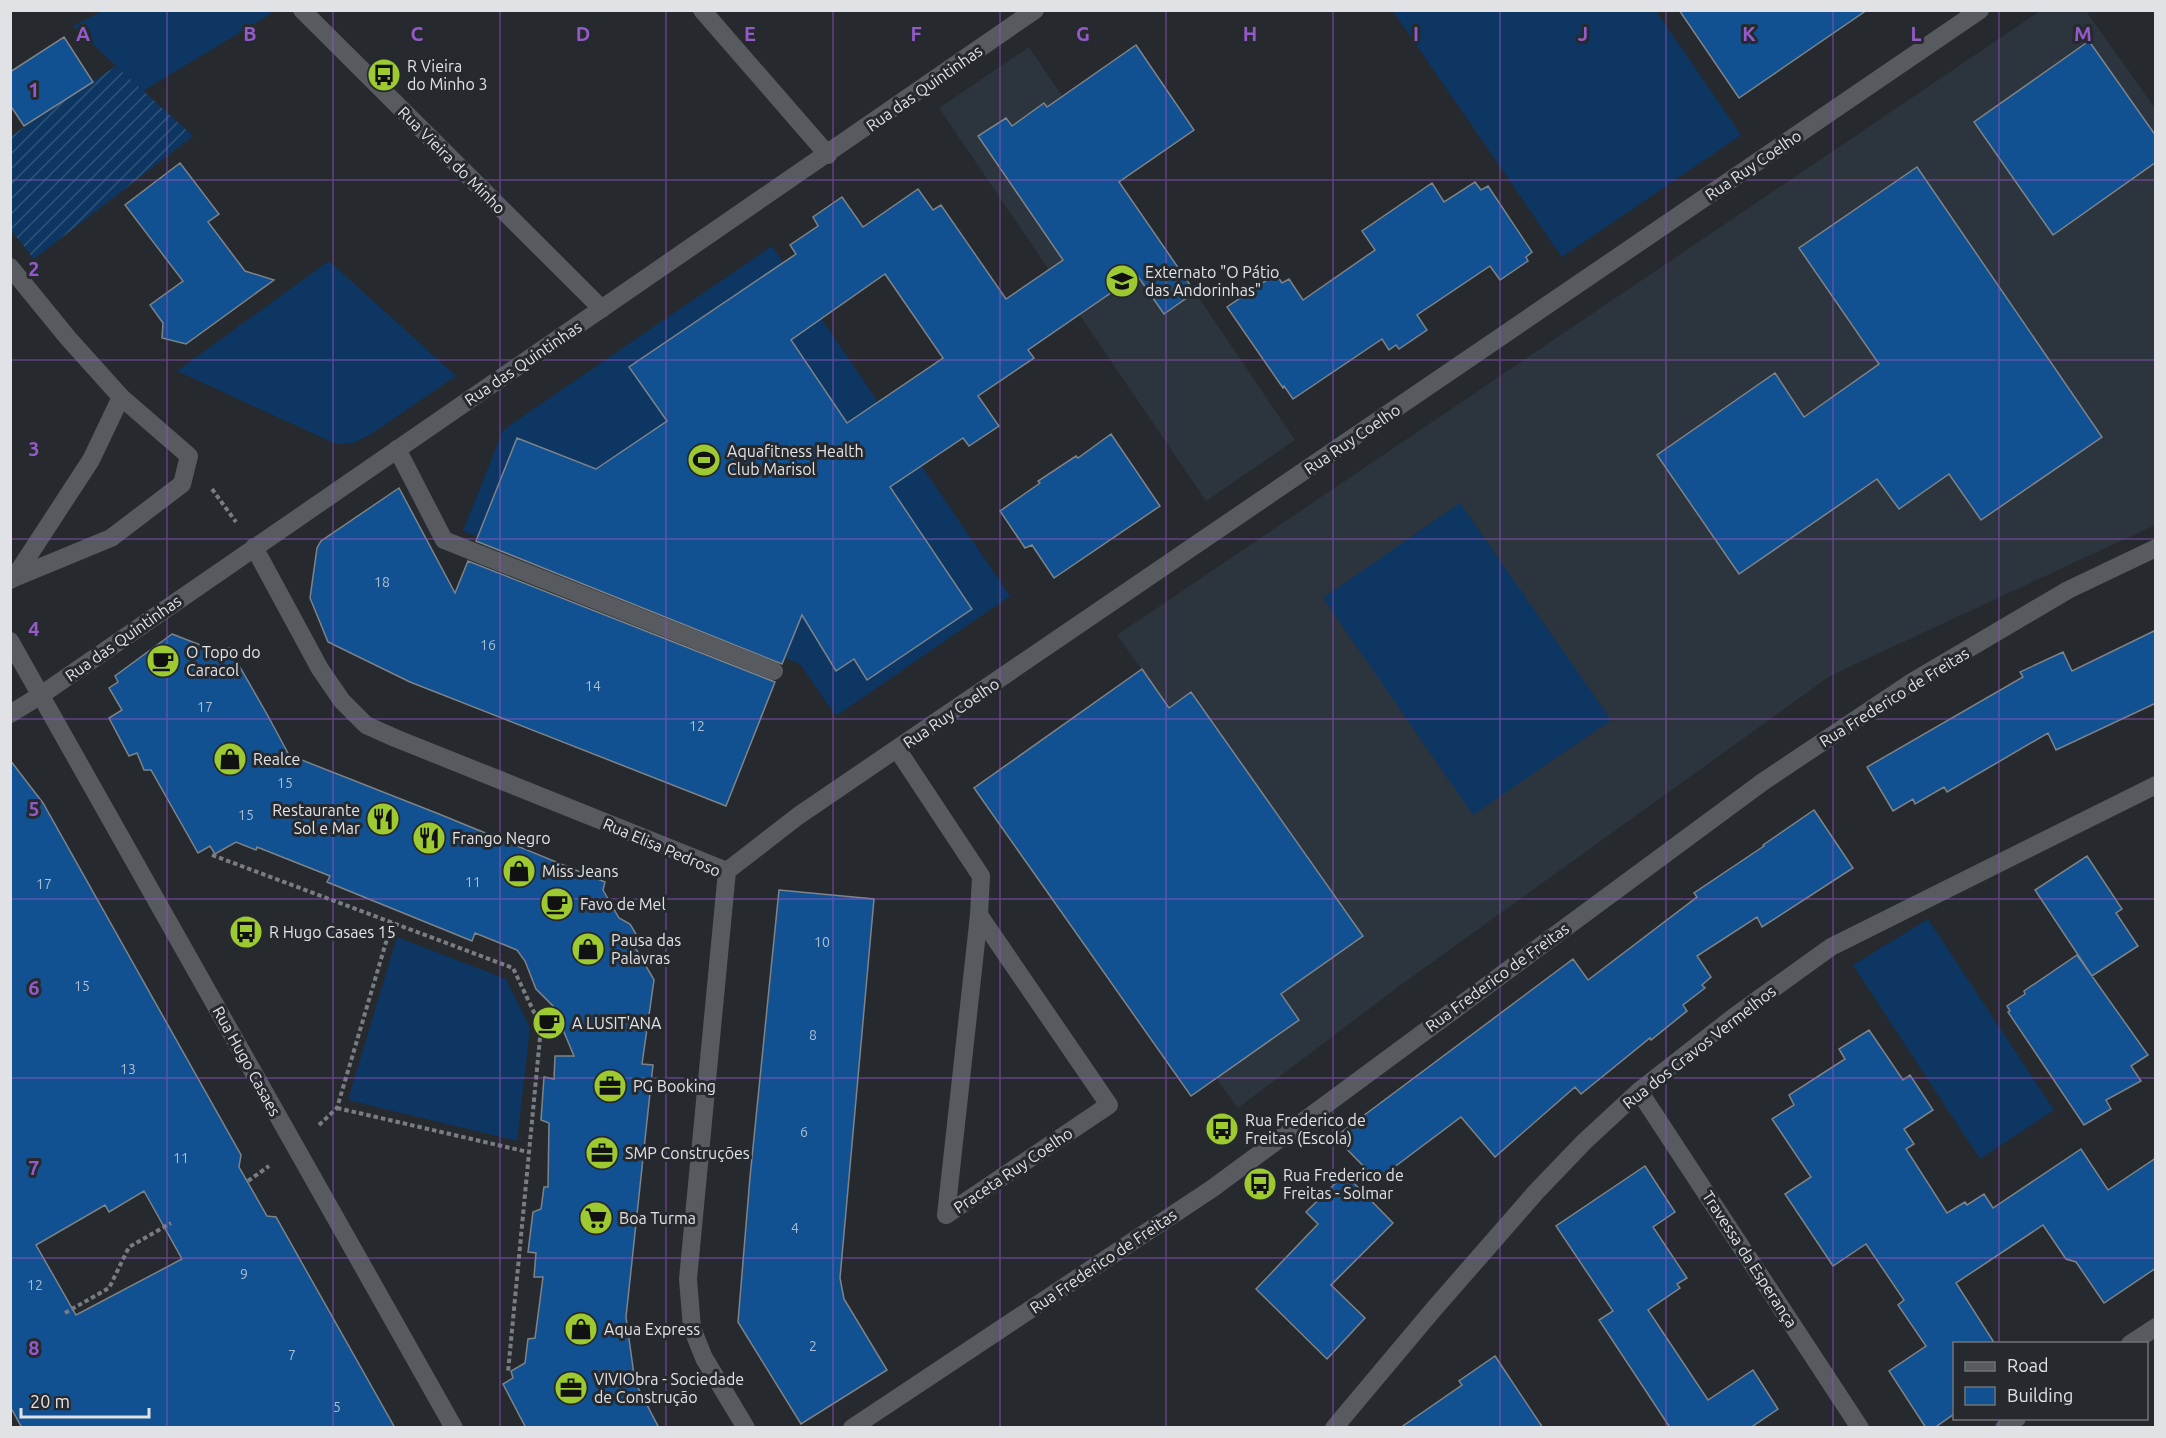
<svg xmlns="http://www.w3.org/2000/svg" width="2166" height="1438" viewBox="0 0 2166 1438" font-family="Ubuntu,sans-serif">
<defs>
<pattern id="garden-furrows" width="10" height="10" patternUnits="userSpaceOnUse" patternTransform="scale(1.5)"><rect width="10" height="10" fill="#0d3662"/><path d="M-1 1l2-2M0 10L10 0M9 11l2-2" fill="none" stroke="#305378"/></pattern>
</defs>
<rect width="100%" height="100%" fill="#262a2e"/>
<path fill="#2c343d" d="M2040 11H2086L2155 108V525L1830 676 1398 987 1238 1108 1216 1078 1299 1020 1281 994 1363 936 1191 692 1169 708 1117 635Z
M1029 47 1295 440 1206 501 939 108Z"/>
<path fill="#0d3662" d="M269 10 272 13 143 91 73 26 102 11Z
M1393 11H1656L1741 135 1562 257Z
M772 246 1010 596 836 716 800 664 463 531 503 430Z
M329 261 456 376 371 434 353 443 336 444 177 371Z
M1460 503 1611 720 1473 815 1323 598Z
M1928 919 2054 1110 1980 1159 1853 965Z
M397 937 506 979 530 1028 517 1141 348 1100Z"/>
<path fill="url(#garden-furrows)" d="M116 66 193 136 34 259 11 230V136Z"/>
<path fill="#125191" stroke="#7e8388" stroke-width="1.5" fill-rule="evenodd" d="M1679 10H1867L1739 98Z
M64 37 93 82 24 126 10 105V72Z
M2089 41 2156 136V162L2053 235 1974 122Z
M1136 45 1194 130 1119 182 1195 292 1164 314 1137 275 1028 350 1034 358 978 396 999 426 969 446 963 438 890 487 972 609 867 680 854 659 836 671 802 615 782 664 476 541 517 438 596 469 667 421 629 367 796 254 790 245 818 226 813 217 842 197 863 227 918 189 933 210 941 205 1006 299 1063 260 978 136 1006 118 1012 126 1044 103 1047 107ZM885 274 943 358 847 423 791 340Z
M180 163 219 214 208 222 245 271 274 280 186 344 162 338 163 323 150 305 183 281 125 205Z
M1917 167 2102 437 1981 520 1949 474 1899 509 1877 479 1739 574 1657 455 1775 373 1804 417 1879 364 1799 248Z
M1475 182 1481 190 1488 186 1532 252 1526 257 1528 261 1500 280 1490 266 1417 315 1427 330 1399 349 1396 345 1389 350 1382 339 1293 399 1284 386 1283 388 1227 307 1276 274 1282 283 1289 279 1303 300 1375 250 1362 231 1432 183 1444 202Z
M1111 434 1160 506 1054 578 1032 545 1025 548 1000 511 1040 483 1038 481 1076 456 1078 458Z
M399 488 455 593 468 561 775 682 726 806 410 682 328 642 310 598 317 548 321 541Z
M2156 630V703L2056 750 2048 733 1947 792 1944 787 1915 804 1913 799 1893 811 1867 767 2023 677 2020 672 2063 652 2072 671Z
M172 634 221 653 229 648 268 716 289 755 439 814 605 882 603 890 619 918 630 924 636 934 635 947 654 980 642 1064 653 1065 626 1317 635 1382 659 1428H526L503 1384 513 1378 511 1371 525 1363 528 1339 535 1338 543 1277H534L536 1253 528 1252 533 1212 541 1209 544 1187H548L549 1123 541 1120 544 1077 554 1079 555 1056H574L553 1006 536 989 525 961 517 950 475 933 472 941 327 882 330 876 257 847 256 850 236 842 215 854 210 846 198 853 151 770H144L137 753 129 756 109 718 122 710 109 688 118 682 115 676Z
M1142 669 1169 708 1191 692 1363 936 1281 994 1299 1020 1191 1096 974 788Z
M10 760 43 803 241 1155 239 1167 267 1216 276 1217 395 1428H22L10 1406ZM144 1191 182 1259 76 1315 36 1245 105 1205 109 1212Z
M1814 810 1853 868 1762 927 1757 917 1697 956 1711 977 1702 985 1705 988 1683 1005 1687 1011 1651 1040 1650 1038 1581 1094 1575 1087 1495 1157 1461 1117 1377 1180 1335 1137 1573 959 1588 980 1697 897 1694 893 1764 846 1763 845Z
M2087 856 2122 909 2116 913 2138 946 2092 976 2035 890Z
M779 890 874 899 840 1278 844 1299 887 1370 801 1424 738 1322 750 1177Z
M2077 955 2148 1055 2131 1066 2141 1081 2106 1100 2111 1109 2084 1125 2008 1012 2010 1011 2007 1006 2025 994 2024 991Z
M1869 1030 1903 1080 1910 1075 1933 1110 1904 1129 1914 1144 1906 1149 1947 1213 1965 1202 1967 1205 1984 1194 1993 1208 2081 1149 2108 1190 2156 1158V1268L2104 1303 2076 1262 2066 1259 2043 1225 1956 1283 1995 1344H1954V1414L1934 1428H1926L1889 1371 1926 1346 1898 1305 1904 1300 1866 1244 1833 1266 1785 1194 1811 1177 1772 1119 1794 1105 1789 1095 1845 1059 1839 1049Z
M1645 1166 1675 1212 1653 1227 1687 1278 1677 1284 1680 1288 1648 1310 1708 1400 1753 1370 1778 1409 1750 1428H1666L1669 1426 1599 1320 1613 1311 1556 1226Z
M1345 1174 1393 1223 1331 1285 1365 1318 1327 1359 1256 1289 1318 1224 1306 1212Z
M1495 1356 1543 1428H1400L1462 1385 1459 1381Z"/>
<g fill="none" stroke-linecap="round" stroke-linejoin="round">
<path stroke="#797c80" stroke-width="4" stroke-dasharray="4.5 3" stroke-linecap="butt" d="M212 489 236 522
M212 855 513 968 541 1027 508 1372
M337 1108 528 1152
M319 1125 337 1108 392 922
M248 1181 269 1166
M65 1313 109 1288 129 1247 171 1223"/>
<path stroke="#575b60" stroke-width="18" d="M397 449 444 540 774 671
M897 749 981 876 979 915 946 1215 1109 1105 979 915"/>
<path stroke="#575b60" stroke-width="18" d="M302 10 602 309
M702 10 828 155
M10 267 68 338 121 397 91 460 14 578 10 580
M254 547 320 669 342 701 366 725 395 738 727 871
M14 578 111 538 182 484 189 456 121 397
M10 641 454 1428
M10 714 41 695 1035 10
M727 871 798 816 1980 10
M727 871 688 1279 692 1328 704 1358 746 1428
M1639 1091 1860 1428
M2130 1344 2156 1327
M852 1428 1213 1188 1764 781 1912 682 2068 590 2156 548
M1334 1428 1433 1310 1536 1192 1584 1142 1639 1091 1735 1016 1831 947 2156 785
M2004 1428 2017 1418"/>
</g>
<path fill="none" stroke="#945ac8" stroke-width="1.5" stroke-opacity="0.55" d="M167 10V1428M333 10V1428M500 10V1428M666 10V1428M833 10V1428M1000 10V1428M1166 10V1428M1333 10V1428M1500 10V1428M1666 10V1428M1833 10V1428M1999 10V1344M10 180H2156M10 360H2156M10 539H2156M10 719H2156M10 899H2156M10 1078H2156M10 1258H2156M1999 1418V1428"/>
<defs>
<g id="bus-disc" transform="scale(1.725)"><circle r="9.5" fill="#9dca30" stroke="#262a2e"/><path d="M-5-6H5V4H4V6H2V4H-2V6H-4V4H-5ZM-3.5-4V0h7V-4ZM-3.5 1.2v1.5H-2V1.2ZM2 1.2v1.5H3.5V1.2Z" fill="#111"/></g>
<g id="school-disc" transform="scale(1.725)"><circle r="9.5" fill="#9dca30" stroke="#262a2e"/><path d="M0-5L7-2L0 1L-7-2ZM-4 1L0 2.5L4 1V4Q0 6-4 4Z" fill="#111"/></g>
<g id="stadium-disc" transform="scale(1.725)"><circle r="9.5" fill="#9dca30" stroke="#262a2e"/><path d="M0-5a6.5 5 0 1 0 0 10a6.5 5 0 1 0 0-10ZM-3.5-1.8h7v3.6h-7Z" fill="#111"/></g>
<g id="cafe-disc" transform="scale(1.725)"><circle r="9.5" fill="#9dca30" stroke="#262a2e"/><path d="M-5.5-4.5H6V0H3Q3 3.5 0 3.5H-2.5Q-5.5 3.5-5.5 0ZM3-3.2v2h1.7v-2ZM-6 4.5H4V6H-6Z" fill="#111"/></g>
<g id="shop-disc" transform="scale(1.725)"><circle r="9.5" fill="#9dca30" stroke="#262a2e"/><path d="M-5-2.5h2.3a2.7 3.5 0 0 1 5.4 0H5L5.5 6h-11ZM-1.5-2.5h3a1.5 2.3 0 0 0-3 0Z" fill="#111"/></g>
<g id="restaurant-disc" transform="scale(1.725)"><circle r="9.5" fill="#9dca30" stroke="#262a2e"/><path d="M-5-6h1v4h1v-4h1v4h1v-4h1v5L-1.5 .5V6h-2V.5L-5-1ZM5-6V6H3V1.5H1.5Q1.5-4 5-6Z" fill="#111"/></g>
<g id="office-disc" transform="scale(1.725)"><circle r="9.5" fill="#9dca30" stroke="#262a2e"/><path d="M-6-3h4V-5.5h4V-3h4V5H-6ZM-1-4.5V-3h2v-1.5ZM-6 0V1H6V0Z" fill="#111"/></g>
<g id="supermarket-disc" transform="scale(1.725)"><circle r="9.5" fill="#9dca30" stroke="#262a2e"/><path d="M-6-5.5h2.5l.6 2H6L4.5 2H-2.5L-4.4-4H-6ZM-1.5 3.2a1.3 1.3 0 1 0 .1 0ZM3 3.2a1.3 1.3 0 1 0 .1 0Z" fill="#111"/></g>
</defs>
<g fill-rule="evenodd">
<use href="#bus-disc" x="384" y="75"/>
<use href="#school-disc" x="1122" y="281"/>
<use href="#stadium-disc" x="704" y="460"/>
<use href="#cafe-disc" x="163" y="661"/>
<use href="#shop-disc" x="230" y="759"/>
<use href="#restaurant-disc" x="383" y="819"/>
<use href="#restaurant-disc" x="429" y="838"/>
<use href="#shop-disc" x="519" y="871"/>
<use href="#cafe-disc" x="557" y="904"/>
<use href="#bus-disc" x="246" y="932"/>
<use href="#shop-disc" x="588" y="949"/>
<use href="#cafe-disc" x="549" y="1023"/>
<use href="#office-disc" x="610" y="1086"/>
<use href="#bus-disc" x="1222" y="1129"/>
<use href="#office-disc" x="602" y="1153"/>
<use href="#bus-disc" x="1260" y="1184"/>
<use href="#supermarket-disc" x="596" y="1218"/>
<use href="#shop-disc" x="581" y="1329"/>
<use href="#office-disc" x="571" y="1388"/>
</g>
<g text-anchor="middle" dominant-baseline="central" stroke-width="6" stroke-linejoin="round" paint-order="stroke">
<g font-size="14" fill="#acbed0">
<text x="382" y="582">18</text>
<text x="488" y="645">16</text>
<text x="593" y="686">14</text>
<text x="205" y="707">17</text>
<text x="697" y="726">12</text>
<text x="285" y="783">15</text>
<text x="246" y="815">15</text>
<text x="473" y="882">11</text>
<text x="44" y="884">17</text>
<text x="822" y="942">10</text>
<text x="82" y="986">15</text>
<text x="813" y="1035">8</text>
<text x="128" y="1069">13</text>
<text x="804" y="1132">6</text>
<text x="181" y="1158">11</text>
<text x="795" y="1228">4</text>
<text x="244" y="1274">9</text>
<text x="35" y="1285">12</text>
<text x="813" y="1346">2</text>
<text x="292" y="1355">7</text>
<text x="337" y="1407">5</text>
</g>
<g font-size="16" fill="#e0e2e5" stroke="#262a2e" text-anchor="start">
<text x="407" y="66">R Vieira<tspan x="407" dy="18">do Minho 3</tspan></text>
<text x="1145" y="272">Externato "O Pátio<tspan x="1145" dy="18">das Andorinhas"</tspan></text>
<text x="727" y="451">Aquafitness Health<tspan x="727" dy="18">Club Marisol</tspan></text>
<text x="186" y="652">O Topo do<tspan x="186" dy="18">Caracol</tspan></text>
<text x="253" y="759">Realce</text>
<text x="360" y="810" text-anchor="end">Restaurante<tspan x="360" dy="18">Sol e Mar</tspan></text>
<text x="452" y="838">Frango Negro</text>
<text x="542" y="871">Miss Jeans</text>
<text x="580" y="904">Favo de Mel</text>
<text x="269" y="932">R Hugo Casaes 15</text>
<text x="611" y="940">Pausa das<tspan x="611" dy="18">Palavras</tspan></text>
<text x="572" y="1023">A LUSIT'ANA</text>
<text x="633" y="1086">PG Booking</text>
<text x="1245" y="1120">Rua Frederico de<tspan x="1245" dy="18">Freitas (Escola)</tspan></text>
<text x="625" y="1153">SMP Construções</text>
<text x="1283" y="1175">Rua Frederico de<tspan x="1283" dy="18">Freitas - Solmar</tspan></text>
<text x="619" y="1218">Boa Turma</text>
<text x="604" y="1329">Aqua Express</text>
<text x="594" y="1379">VIVIObra - Sociedade<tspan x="594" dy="18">de Construção</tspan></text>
</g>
<g font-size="16" fill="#e0e2e5" stroke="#262a2e">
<text transform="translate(924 88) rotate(-35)">Rua das Quintinhas</text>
<text transform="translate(452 160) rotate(45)">Rua Vieira do Minho</text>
<text transform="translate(1753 165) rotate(-34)">Rua Ruy Coelho</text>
<text transform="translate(523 363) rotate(-34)">Rua das Quintinhas</text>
<text transform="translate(1352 439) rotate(-34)">Rua Ruy Coelho</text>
<text transform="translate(123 638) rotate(-35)">Rua das Quintinhas</text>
<text transform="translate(1894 697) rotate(-32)">Rua Frederico de Freitas</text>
<text transform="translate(951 713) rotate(-34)">Rua Ruy Coelho</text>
<text transform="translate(662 847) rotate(23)">Rua Elisa Pedroso</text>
<text transform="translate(1497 977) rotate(-36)">Rua Frederico de Freitas</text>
<text transform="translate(1699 1047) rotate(-38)">Rua dos Cravos Vermelhos</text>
<text transform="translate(247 1061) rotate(61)">Rua Hugo Casaes</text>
<text transform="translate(1013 1170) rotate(-34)">Praceta Ruy Coelho</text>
<text transform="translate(1750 1259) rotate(57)">Travessa da Esperança</text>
<text transform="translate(1103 1261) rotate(-34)">Rua Frederico de Freitas</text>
</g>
</g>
<g font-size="20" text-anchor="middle" font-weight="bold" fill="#945ac8" stroke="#262a2e" stroke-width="6" stroke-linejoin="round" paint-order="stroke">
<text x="83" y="41">A</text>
<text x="250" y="41">B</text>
<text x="417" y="41">C</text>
<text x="583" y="41">D</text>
<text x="750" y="41">E</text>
<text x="916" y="41">F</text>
<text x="1083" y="41">G</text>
<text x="1250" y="41">H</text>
<text x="1416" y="41">I</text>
<text x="1583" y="41">J</text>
<text x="1749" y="41">K</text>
<text x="1916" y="41">L</text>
<text x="2083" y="41">M</text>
<text x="34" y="97">1</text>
<text x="34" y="276">2</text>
<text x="34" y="456">3</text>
<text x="34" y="636">4</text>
<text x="34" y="816">5</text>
<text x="34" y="995">6</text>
<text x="34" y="1175">7</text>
<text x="34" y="1355">8</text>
</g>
<rect width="2166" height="1438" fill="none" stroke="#e0e2e5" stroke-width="24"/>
<rect x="1953" y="1342" width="195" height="78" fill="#262a2e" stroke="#707477" stroke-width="1.5"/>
<rect x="1965" y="1362" width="30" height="9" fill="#575b60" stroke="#707477" stroke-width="1.5"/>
<text x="2007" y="1372" font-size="18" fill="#e0e2e5">Road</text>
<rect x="1965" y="1387" width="30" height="18" fill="#125191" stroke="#707477" stroke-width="1.5"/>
<text x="2007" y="1402" font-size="18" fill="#e0e2e5">Building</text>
<path d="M21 1408v9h128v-9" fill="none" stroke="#e0e2e5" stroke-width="3"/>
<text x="30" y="1408" font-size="18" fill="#e0e2e5" stroke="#262a2e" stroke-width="4.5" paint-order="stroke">20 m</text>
</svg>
